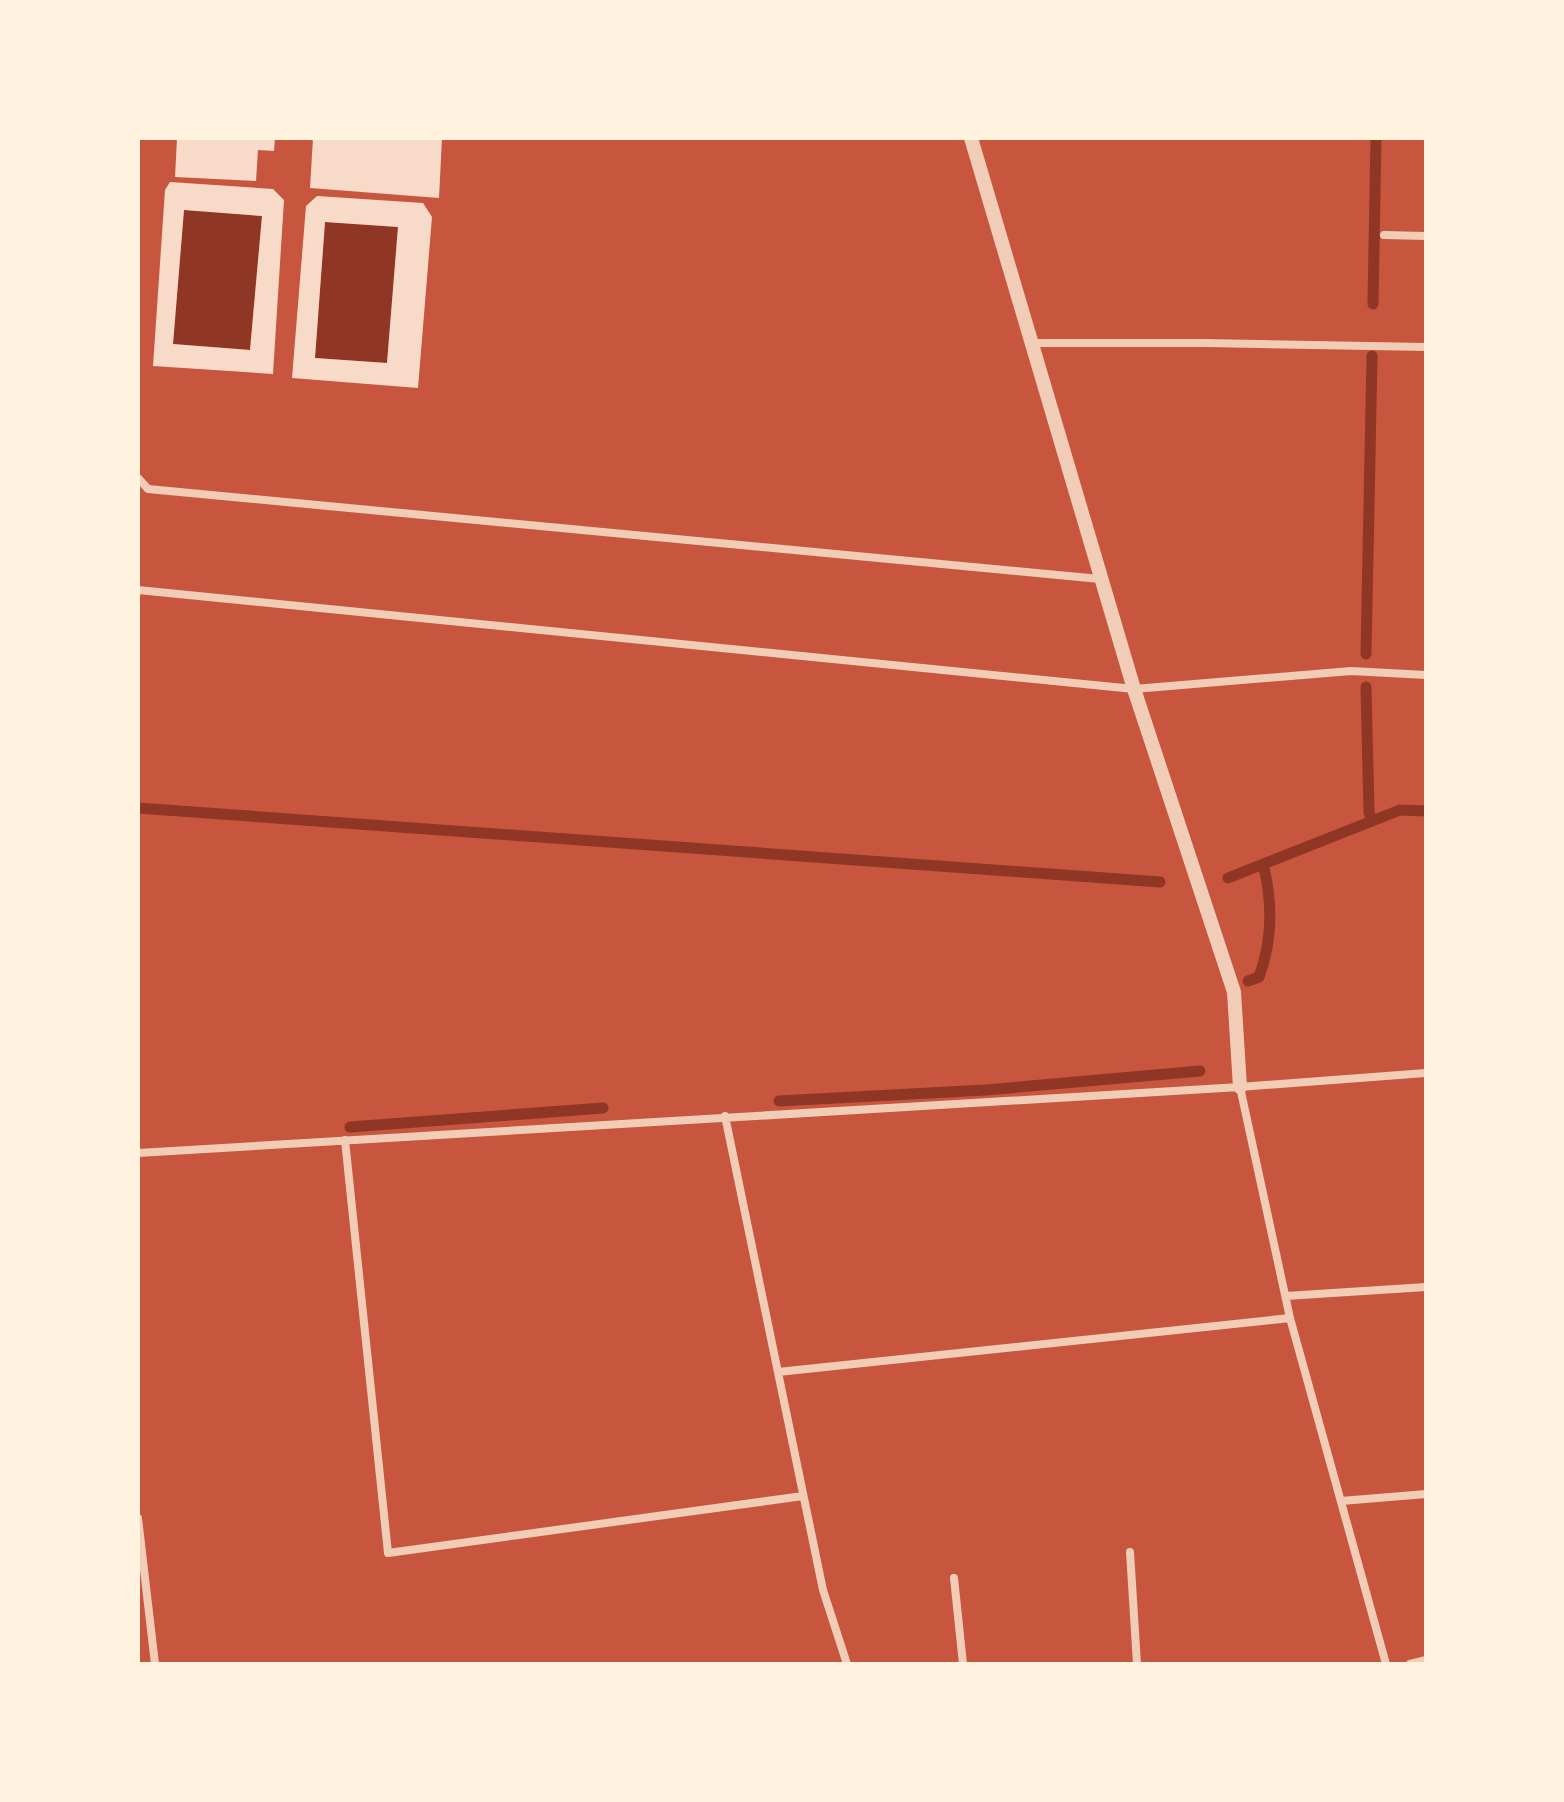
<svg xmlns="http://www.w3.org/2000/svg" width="1564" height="1802" viewBox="0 0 1564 1802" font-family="'PT Sans Narrow',sans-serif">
<rect width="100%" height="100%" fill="#c8553d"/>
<path fill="#8f3625" d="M184 210 262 216 250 350 173 344Z
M325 222 398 227 387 363 315 358Z"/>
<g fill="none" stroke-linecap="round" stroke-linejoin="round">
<path stroke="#8f3625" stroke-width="11" d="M1373 304 1376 138
M1366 654 1372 356
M1366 687 1369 812 1372 821
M138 808 1160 882
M1228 878 1400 810 1426 811
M1248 981 1259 977C1273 939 1273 903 1263 864
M779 1101 986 1090 1200 1071
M350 1127 603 1108"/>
</g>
<path fill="#f7dbc8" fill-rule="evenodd" d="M177 138H275L274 151 258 150 256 181 175 177Z
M313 138H442L439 198 310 188Z
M170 182 273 189 284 200 273 374 153 366 165 190ZM184 210 262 216 250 350 173 344Z
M317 196 423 203 432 217 418 388 292 378 306 206ZM325 222 398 227 387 363 315 358Z"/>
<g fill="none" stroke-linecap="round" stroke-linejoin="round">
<path stroke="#f1ccb7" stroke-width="8" d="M1384 235 1426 236
M1033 343H1205L1426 347
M138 478 148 489 1100 579
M138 590 1134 689 1351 671 1426 675
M1240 1087 1290 1318 1386 1664
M725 1116 823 1590 847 1664
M345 1140 388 1553 803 1496
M138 1153 1240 1087 1426 1073
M1286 1296 1426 1287
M778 1372 1290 1318
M1341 1501 1426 1494
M138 1518 155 1664
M1130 1552 1137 1664
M954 1578 963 1664
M1410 1664 1426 1660"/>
<path stroke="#f1ccb7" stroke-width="14" d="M971 138 1134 689 1234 992 1240 1087"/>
</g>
<rect width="1564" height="1802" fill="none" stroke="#fff3e0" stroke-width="280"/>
</svg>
